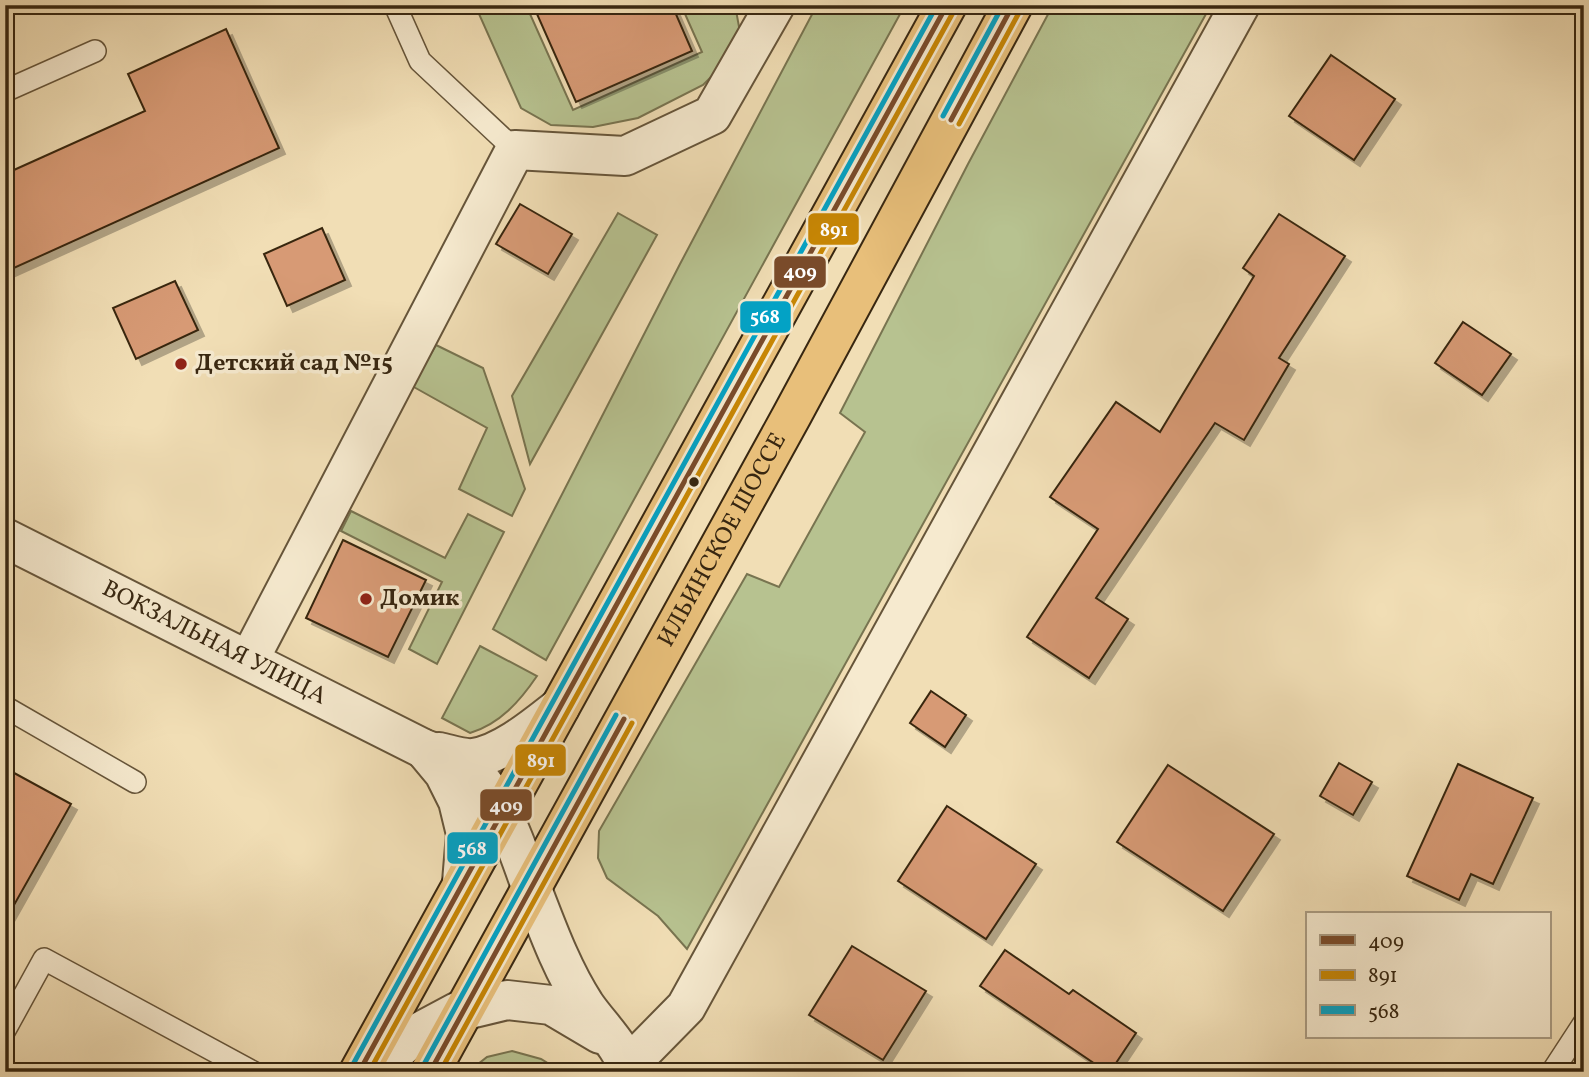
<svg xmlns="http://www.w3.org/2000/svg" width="1589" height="1077" viewBox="0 0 1589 1077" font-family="Vollkorn,serif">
<defs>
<filter id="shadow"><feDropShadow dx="6" dy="6" stdDeviation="0" flood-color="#0004"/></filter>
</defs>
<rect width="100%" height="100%" fill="#f1deb5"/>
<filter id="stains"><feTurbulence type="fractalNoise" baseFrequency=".00286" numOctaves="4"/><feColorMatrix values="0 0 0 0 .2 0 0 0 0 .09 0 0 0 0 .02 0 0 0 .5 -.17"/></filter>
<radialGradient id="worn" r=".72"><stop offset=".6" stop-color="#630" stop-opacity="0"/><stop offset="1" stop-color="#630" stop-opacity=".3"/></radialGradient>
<path fill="#b7c290" stroke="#787450" stroke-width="2" d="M475 5H526L573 110 702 52 681 5H735L740 32 736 52 703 85 638 118 593 127 551 125 521 108Z
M817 5H905L546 660 493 629 680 264Z
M1053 5H1211L687 949 658 916 607 878 598 858 599 831 747 574 779 587 865 432 840 413 968 164Z
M618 213 657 235 530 464 512 396Z
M436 345 483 368 525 489 512 516 459 489 487 428 412 386Z
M351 511 445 558 468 514 504 532 437 664 409 649 442 582 341 531Z
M480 646 537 676C520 701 500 724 470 733L442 718Z
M512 1051 541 1059 562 1072H468L487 1057Z"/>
<path fill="#d79a74" stroke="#382711" stroke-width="2" filter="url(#shadow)" d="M533 5H672L692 51 576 102Z
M226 29 279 148 5 272V174L145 111 128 74Z
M1331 55 1395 99 1354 160 1289 116Z
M520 204 572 234 548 274 496 244Z
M1279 214 1345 256 1279 358 1289 364 1244 440 1215 423 1096 598 1128 619 1089 678 1027 637 1098 529 1050 497 1116 402 1160 432 1254 276 1243 268Z
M322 228 345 280 287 306 264 254Z
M175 281 198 330 136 359 113 308Z
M1463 322 1511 354 1482 395 1435 363Z
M343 540 426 580 388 657 306 618Z
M931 691 966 715 945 747 910 723Z
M1339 763 1372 782 1353 815 1320 796Z
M1458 764 1533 798 1493 884 1471 874 1459 900 1407 876Z
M1168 765 1274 834 1223 911 1117 842Z
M5 768 71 804 5 921Z
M947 806 1036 864 986 939 898 881Z
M852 946 926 991 883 1060 809 1015Z
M1005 950 1069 994 1073 990 1136 1033 1110 1072H1107L980 986Z"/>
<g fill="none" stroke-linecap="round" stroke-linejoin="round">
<g stroke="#66553a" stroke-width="24">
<path id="service" d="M395 5 420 61 515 150
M5 91 95 51
M5 707 135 782
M5 1030 44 959 253 1072
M1552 1072 1584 1023"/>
</g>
<g stroke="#66553a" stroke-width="42">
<g id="minor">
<path id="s1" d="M5 538 424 749C441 755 463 761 476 775 503 805 517 847 530 884 546 925 561 968 585 1005 600 1027 622 1046 629 1072"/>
<path d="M249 660 515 150 625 156 712 115 775 5"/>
<path d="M424 749 444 773 458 801 466 834 462 882"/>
<path d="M439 752C449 754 463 759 473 758 503 754 537 725 560 707"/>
<path d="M628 1066 686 1007 1240 5"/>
<path d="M373 1072 414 1035 457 1012 507 1000 551 1005 600 1034"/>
</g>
</g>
<g stroke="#382711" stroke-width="42">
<g id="primary">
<path d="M359 1072C553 715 752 361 947 5"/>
<path id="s2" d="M430 1072 792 415 1013 5"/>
</g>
</g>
<use href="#service" stroke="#f6eacf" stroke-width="21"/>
<use href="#minor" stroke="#f6eacf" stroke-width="38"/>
<use href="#primary" stroke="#e8bf7a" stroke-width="38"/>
<g stroke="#f6eacf" stroke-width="10">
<path id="bus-1" d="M951 120 1013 5
M359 1072 947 5
M430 1072 624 719"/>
</g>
<g stroke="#f6eacf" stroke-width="10">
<path id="bus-2" d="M959 124 1021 9
M369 1072 955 9
M440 1072 632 723"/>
</g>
<g stroke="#f6eacf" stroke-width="10">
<path id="bus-3" d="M943 116 1003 5
M351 1068 937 5
M422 1068 616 715"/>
</g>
<use href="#bus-1" stroke="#7a4b2a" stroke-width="5"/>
<use href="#bus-2" stroke="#c78604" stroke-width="5"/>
<use href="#bus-3" stroke="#03a2c5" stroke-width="5"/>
</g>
<g fill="#8f2418" stroke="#f6eacf" stroke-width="2.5">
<circle cx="181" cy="364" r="7"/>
<circle cx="366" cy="599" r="7"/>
</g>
<circle fill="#382711" stroke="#f6eacf" stroke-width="2.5" cx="694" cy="482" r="6"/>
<g text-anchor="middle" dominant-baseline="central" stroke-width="7" stroke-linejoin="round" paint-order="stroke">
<g font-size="24" font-weight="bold" fill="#382711" stroke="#f6eacf" text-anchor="start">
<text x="195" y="364">Детский сад №15</text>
<text x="380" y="599">Домик</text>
</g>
<g font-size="24" fill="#382711" stroke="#f6eacf">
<text stroke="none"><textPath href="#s2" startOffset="607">ИЛЬИНСКОЕ ШОССЕ</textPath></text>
<text stroke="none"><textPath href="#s1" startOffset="234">ВОКЗАЛЬНАЯ УЛИЦА</textPath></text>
</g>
</g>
<g stroke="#f6eacf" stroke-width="2.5">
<rect x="807" y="212" width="53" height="34" rx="7" fill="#c78604"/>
<rect x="773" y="255" width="54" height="34" rx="7" fill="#7a4b2a"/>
<rect x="739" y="300" width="53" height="34" rx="7" fill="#03a2c5"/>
<rect x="514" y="743" width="53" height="34" rx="7" fill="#c78604"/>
<rect x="479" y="788" width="54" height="34" rx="7" fill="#7a4b2a"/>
<rect x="446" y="831" width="53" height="34" rx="7" fill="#03a2c5"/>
</g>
<g font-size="19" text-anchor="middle" font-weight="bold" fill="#fff">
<text x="834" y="236">891</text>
<text x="800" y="278">409</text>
<text x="765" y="323">568</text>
<text x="541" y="767">891</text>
<text x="506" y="812">409</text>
<text x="472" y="855">568</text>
</g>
<rect width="1589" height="1077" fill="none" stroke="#f1deb5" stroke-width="28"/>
<rect x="7" y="7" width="1575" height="1063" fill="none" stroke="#382711" stroke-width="3.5"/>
<rect x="14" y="14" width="1561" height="1049" fill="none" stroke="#382711" stroke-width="2"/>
<rect x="1306" y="912" width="245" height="126" fill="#f6eacf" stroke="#aa9c83" stroke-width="2"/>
<rect x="1320" y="935" width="35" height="10" fill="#7a4b2a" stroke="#aa9c83" stroke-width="2"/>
<text x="1368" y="948" font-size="21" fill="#382711">409</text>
<rect x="1320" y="970" width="35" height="10" fill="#c78604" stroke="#aa9c83" stroke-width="2"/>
<text x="1368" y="982" font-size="21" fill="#382711">891</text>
<rect x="1320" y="1005" width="35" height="10" fill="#03a2c5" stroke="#aa9c83" stroke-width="2"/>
<text x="1368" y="1018" font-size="21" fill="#382711">568</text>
<rect width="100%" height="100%" filter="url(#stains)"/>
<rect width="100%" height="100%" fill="url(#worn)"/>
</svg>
